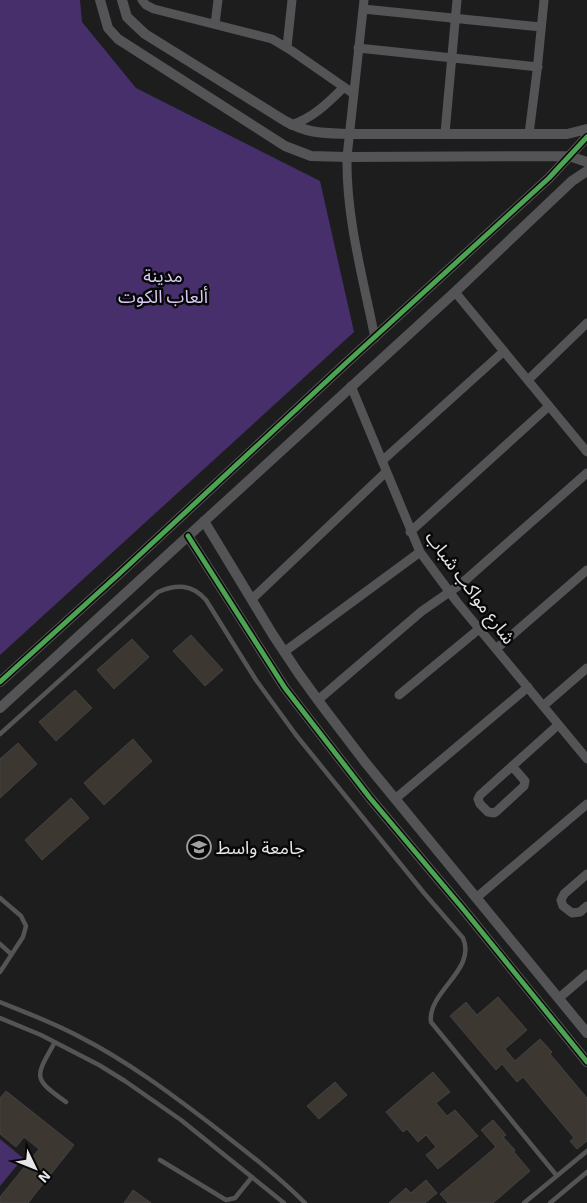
<svg xmlns="http://www.w3.org/2000/svg" width="587" height="1203" viewBox="0 0 587 1203" font-family="'Exo 2','Noto Sans Arabic',sans-serif">
<rect width="100%" height="100%" fill="#1d1d1e"/>
<path fill="#472f6c" d="M0 0H80L82 22 136 88 320 181 354 332 0 655Z
M0 1139 23 1158 0 1186Z"/>
<path fill="#3c3730" stroke="#444343" d="M191 635 223 670 205 686 173 651Z
M132 639 149 657 114 689 97 670Z
M75 690 92 708 56 741 39 722Z
M133 739 152 761 104 805 84 783Z
M18 743 37 764 0 798V759Z
M71 798 89 818 42 860 25 840Z
M498 997 527 1030 505 1049 515 1061 540 1039 552 1052 550 1054 587 1098V1141L577 1149 570 1141 574 1138 523 1077 517 1082 502 1064 496 1070 450 1016 466 1002 477 1015Z
M433 1072 450 1092 436 1103 447 1116 455 1110 478 1136 438 1169 426 1155 436 1147 426 1135 418 1142 407 1129 403 1132 386 1112Z
M335 1082 347 1095 319 1119 307 1106Z
M6 1091 74 1145 28 1203H0V1197L39 1149 24 1137 16 1147 0 1134V1098Z
M493 1120 506 1135 503 1137 515 1150 514 1152 530 1171 493 1203H448L440 1194 496 1147 481 1130Z
M426 1180 437 1193 425 1203H389L406 1188 411 1193Z
M133 1190 151 1203H124Z"/>
<g fill="none" stroke-linecap="round" stroke-linejoin="round">
<path stroke="#545355" stroke-width="4.5" d="M0 734 158 592C177 584 192 584 206 600L256 680 296 735 424 893 463 938C477 970 427 992 431 1022L557 1176
M0 898 21 916 26 926 23 937 0 972
M0 944 11 954
M0 1002C27 1013 54 1023 80 1037 127 1061 170 1093 212 1125 244 1150 276 1174 305 1203
M0 1018 41 1035 99 1065 125 1081 181 1120 284 1203
M55 1042C35 1077 32 1078 66 1102
M160 1160 226 1200 235 1198 252 1177
M524 1203 587 1151
M550 1203 587 1172"/>
<path stroke="#545355" stroke-width="9" d="M142 0 146 5 154 9 272 39 292 51 354 94
M364 0 347 157C346 218 363 278 375 338
M363 9 541 27
M215 24 218 0
M287 47 292 0
M358 48 538 67
M291 125C313 118 328 103 344 87
M445 133 457 0
M529 134 537 71 544 0
M455 292 587 452
M528 380 587 323
M351 386 420 552 457 602 587 759
M382 461 504 351
M410 532 549 406
M252 599 386 472
M496 649 587 570
M284 652 420 552
M399 695 479 629
M318 700 422 611 461 584 587 473
M543 706 587 668
M512 766 525 781 524 786 497 811 494 813 488 812 480 804 478 799 480 795 558 725
M395 799 528 687
M587 874 564 894 561 900 563 906 572 913 580 912 587 906
M476 898 587 804
M559 998 587 974"/>
<path stroke="#545355" stroke-width="10" d="M100 0 108 28 118 39 285 146 311 156 347 157 569 156 587 162
M122 0 127 17 145 34 285 121C309 134 323 133 350 134H567L587 129
M204 521 273 635 299 674 323 707 365 762 587 1033
M188 536 285 688 370 798 464 910 587 1062
M0 682 119 574 344 365 549 178 587 137
M0 708 455 292 572 181 587 171"/>
<g stroke="#070708" stroke-width="8">
<path id="cycleway" d="M188 536 285 688 370 798 464 910 587 1062
M0 682 119 574 344 365 549 178 587 137"/>
</g>
<use href="#cycleway" stroke="#4ca352" stroke-width="5"/>
</g>
<defs>
<g id="university-ring" transform="scale(1.25)"><circle r="9.5" fill="#070708" stroke="#a0a0a2" stroke-width="1.5"/><path d="M0-5L7-2L0 1L-7-2ZM-4 1L0 2.5L4 1V4Q0 6-4 4Z" fill="#a0a0a2"/></g>
</defs>
<g fill-rule="evenodd">
<use href="#university-ring" x="199" y="847"/>
</g>
<g text-anchor="middle" dominant-baseline="central" stroke-width="5" stroke-linejoin="round" paint-order="stroke">
<g font-size="18" fill="#d6c9f2" stroke="#070708">
<text x="163" y="275">مدينة<tspan x="163" dy="21">ألعاب الكوت</tspan></text>
</g>
<g font-size="18" fill="#e7e7e9" stroke="#070708">
<text transform="translate(471 587) rotate(53)">شارع مواكب شباب</text>
</g>
<g font-size="18" fill="#e7e7e9" stroke="#070708" text-anchor="start">
<text x="216" y="847">جامعة واسط</text>
</g>
</g>
<g transform="translate(35 1168) rotate(133)" stroke="#070708" stroke-width="4" paint-order="stroke">
<path d="M0-4L9 19L0 12L-9 19Z" fill="#e7e7e9"/>
<text y="-8" font-size="14" font-weight="bold" text-anchor="middle" fill="#e7e7e9">N</text>
</g>
</svg>
